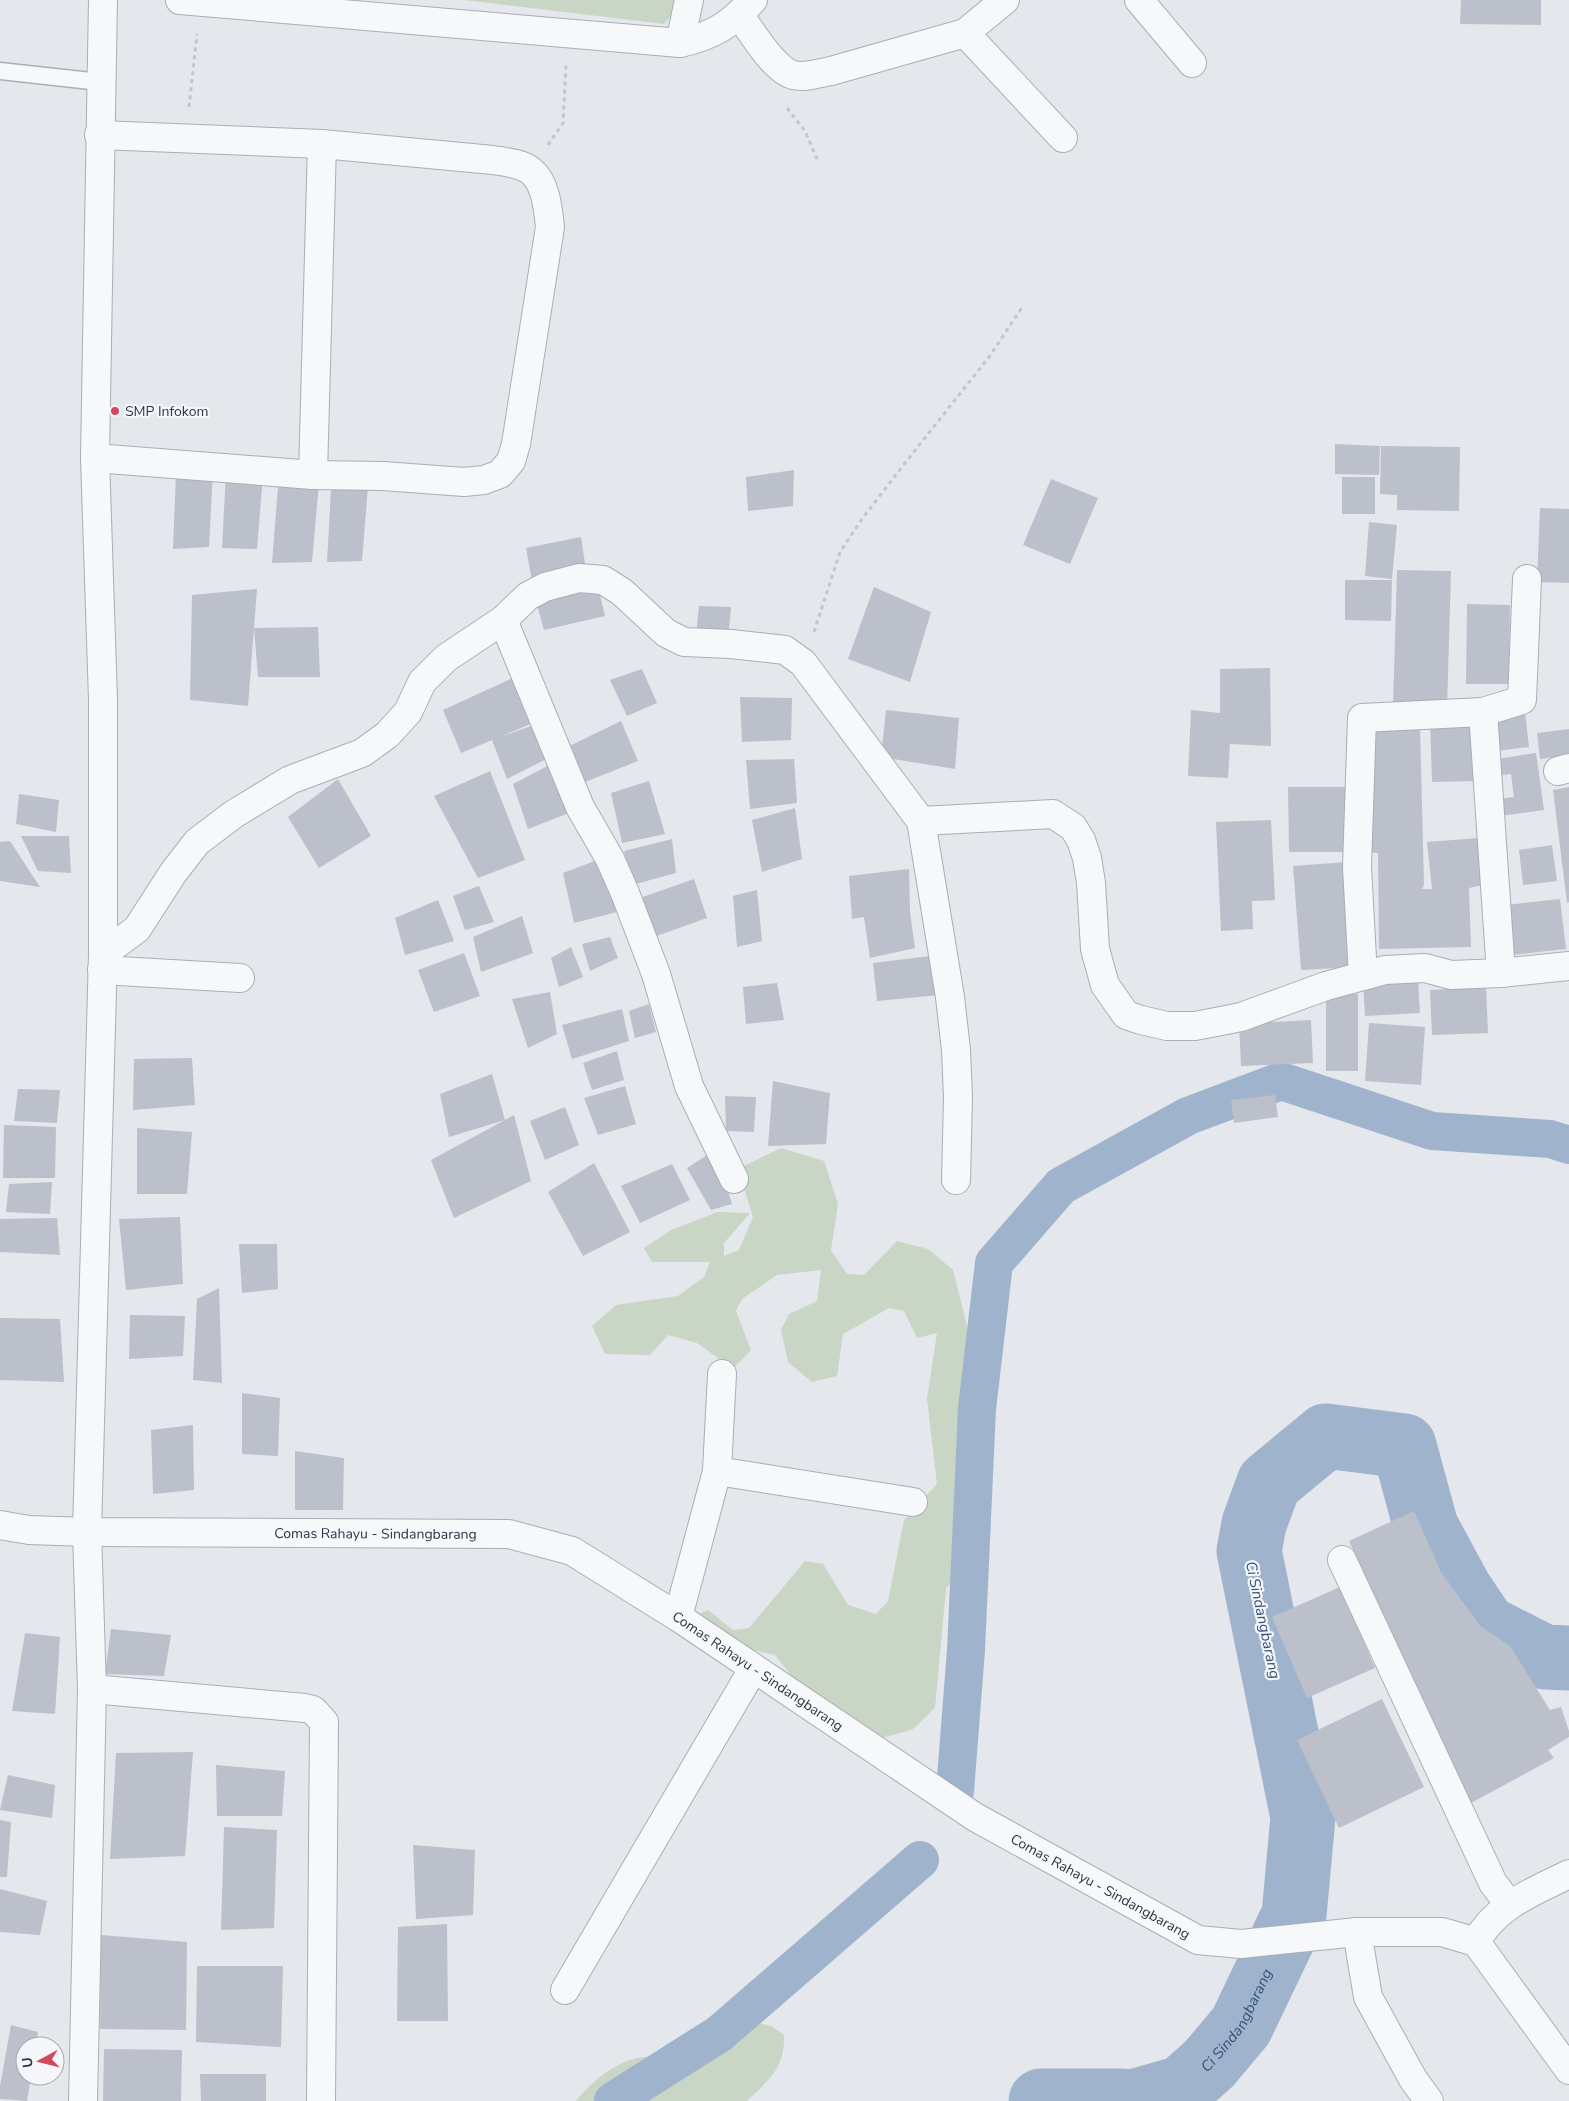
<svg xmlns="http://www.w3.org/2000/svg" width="1569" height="2101" viewBox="0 0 1569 2101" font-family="'Nunito Sans',sans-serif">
<rect width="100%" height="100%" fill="#e4e7ec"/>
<path fill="#c9d6c5" d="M465 0H676L675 11 664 24Z
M781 1148 824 1161 838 1204 831 1250 847 1274 864 1275 897 1241 928 1249 953 1270 989 1414V1467L963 1566 946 1589 935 1708 913 1729 886 1737 843 1733 828 1723 775 1655 713 1641 698 1623 701 1613 708 1610 733 1630 749 1628 805 1561 823 1564 848 1605 876 1614 888 1601 904 1520 937 1484 927 1399 937 1333 917 1338 904 1311 889 1308 843 1334 837 1376 812 1382 788 1362 781 1330 789 1314 817 1301 821 1270 777 1275 742 1299 736 1311 751 1350 733 1369 697 1343 668 1335 650 1355 605 1354 592 1326 616 1305 678 1296 704 1277 710 1262H652L644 1248 671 1230 718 1212 750 1213 724 1243V1256L739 1250 753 1217 738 1169Z
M755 2022 771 2026 784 2035C785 2069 769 2079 747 2101H576C594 2079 624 2054 654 2057 665 2059 677 2068 688 2066 708 2062 722 2041 737 2029 742 2026 749 2024 755 2022Z"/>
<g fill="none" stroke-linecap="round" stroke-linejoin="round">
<path stroke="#9fb4cc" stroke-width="38" d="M955 1791 966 1650 977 1409 994 1263 1061 1186 1188 1116 1281 1081 1432 1131 1550 1139 1569 1145
M613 2101 719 2034 920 1860"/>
<g stroke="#9fb4cc" stroke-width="65">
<path d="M1041 2101H1122"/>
<path id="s1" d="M1136 2101 1182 2088 1209 2064 1241 2026 1294 1915 1303 1817 1249 1551 1254 1524 1269 1483 1326 1436 1404 1446 1426 1527 1460 1590 1485 1627 1544 1657 1569 1658"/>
</g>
</g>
<path fill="#bbc0ca" d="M1461 0H1541V25L1460 24Z
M1335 444 1380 446 1379 475 1335 474Z
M1381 446 1460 447 1459 511 1397 510V495L1380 494Z
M794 470 793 506 748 511 746 477Z
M213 471 209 547 173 549 176 473Z
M226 473 263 475 257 549 222 548Z
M1342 477H1375V514H1342Z
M1051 479 1098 498 1070 564 1023 545Z
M319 483 312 562 272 563 278 487Z
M368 487 362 561 327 562 331 490Z
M1540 508 1569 509V583L1537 582Z
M1369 522 1397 525 1392 579 1365 576Z
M581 537 586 570 532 581 526 548Z
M1397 570 1451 571 1447 709 1393 707Z
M1345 580H1392L1391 621 1345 620Z
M598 586 605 616 544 630 536 601Z
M874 587 931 612 910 682 848 659Z
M257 589 254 628 318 627 320 677H258L254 628 248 706 190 700 192 595Z
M1467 604 1510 605 1509 684H1466Z
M699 606 731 607 728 638 696 636Z
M1270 668 1271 746 1230 744 1228 778 1188 776 1191 710 1220 713V669Z
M642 669 657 703 627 716 610 680Z
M519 675 533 723 500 737 542 722 554 755 507 779 492 740 461 753 443 710Z
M740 697 792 698 791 740 742 742Z
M886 710 959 718 955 769 881 757Z
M1525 712 1529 747 1496 751 1491 716Z
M1473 719 1475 781 1432 782 1430 720Z
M621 721 638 761 575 786 561 750Z
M1420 726 1424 885 1422 889H1432L1427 842 1479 838 1483 885 1469 888 1471 947 1379 949 1378 853 1368 852V727Z
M1569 729V755L1540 759 1537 733Z
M1536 753 1544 810 1500 816 1498 799 1514 797 1511 774 1494 776 1491 760Z
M794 759 797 803 750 809 746 760Z
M555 762 574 811 528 829 513 784Z
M490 771 525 860 478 878 434 796Z
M338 779 371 836 319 868 288 817Z
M649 781 665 834 622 843 611 793Z
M1288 787H1351L1352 852H1289Z
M1569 787V902L1567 903 1553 790Z
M19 794 59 800 56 832 16 824Z
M795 808 802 859 762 872 752 820Z
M1271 820 1275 900 1252 901 1253 929 1221 931 1216 822Z
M21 836H69L71 873 38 871Z
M672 839 676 873 632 885 624 851Z
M10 841 40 887 0 881V842Z
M1552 845 1557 881 1523 885 1519 850Z
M605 857 617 912 574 923 563 873Z
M1347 862 1355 967 1301 970 1293 866Z
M909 869 910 912 915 948 870 958 864 917 852 919 849 876Z
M694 879 707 918 654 937 640 898Z
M479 886 494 922 465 930 453 896Z
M757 890 762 941 737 947 733 896Z
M1560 899 1566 949 1513 955 1507 905Z
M438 900 454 941 405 955 395 918Z
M522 916 533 953 481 972 473 937Z
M610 937 618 958 590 971 582 944Z
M571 947 583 977 559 987 551 958Z
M464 953 480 996 434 1012 418 970Z
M938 955 939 995 877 1001 873 963Z
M1418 980 1420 1013 1365 1016 1363 983Z
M777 983 784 1020 746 1024 743 987Z
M1486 987 1488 1033 1432 1035 1430 990Z
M550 992 557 1034 528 1048 512 999Z
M1326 994H1358V1071H1326Z
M649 1004 656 1032 635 1038 629 1011Z
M622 1009 629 1041 572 1059 562 1025Z
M1311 1020 1313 1063 1241 1066 1239 1024Z
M1369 1023 1425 1027 1421 1085 1365 1081Z
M617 1051 624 1080 592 1090 583 1063Z
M192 1058 195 1105 133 1110 134 1059Z
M492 1074 505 1120 449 1137 440 1094Z
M773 1081 830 1093 826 1144 768 1146Z
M625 1086 636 1124 598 1135 584 1098Z
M18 1089 60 1090 57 1123 14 1121Z
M1275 1095 1278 1117 1234 1123 1231 1100Z
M725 1096 756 1097 754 1132 726 1131Z
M565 1107 579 1145 545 1160 530 1121Z
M514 1115 531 1181 454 1218 431 1160Z
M4 1125 56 1127 55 1178H3Z
M137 1128 192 1132 187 1194H137Z
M715 1150 732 1204 711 1210 687 1168Z
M594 1163 630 1232 583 1256 548 1192Z
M672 1164 690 1200 640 1223 621 1186Z
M52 1182 50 1214 6 1212 9 1184Z
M180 1217 183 1284 126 1290 119 1219Z
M57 1218 60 1255 0 1252V1219Z
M239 1244H277L278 1289 242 1293Z
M219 1288 222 1383 193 1380 197 1299Z
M130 1315 185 1316 183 1356 129 1359Z
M0 1318 60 1319 64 1382 0 1380Z
M242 1393 280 1398 278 1456 242 1454Z
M193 1425 194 1490 153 1494 151 1430Z
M295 1451 344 1458 343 1510H295Z
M1414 1511 1441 1572 1480 1626 1510 1646 1550 1710 1561 1707 1569 1731V1737L1548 1750 1554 1758 1471 1803 1349 1541Z
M1340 1587 1375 1668 1307 1698 1272 1617Z
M111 1629 171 1635 164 1676 105 1674Z
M25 1633 60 1637 55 1714 12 1711Z
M1382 1699 1424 1787 1339 1828 1297 1740Z
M193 1752 185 1856 110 1859 116 1753Z
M216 1765 285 1771 282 1816H217Z
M8 1775 55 1785 52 1818 0 1810Z
M0 1820 11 1822 7 1877H0Z
M224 1827 277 1830 274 1928 221 1930Z
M413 1845 475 1850 473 1915 416 1919Z
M0 1889 47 1901 40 1935 0 1932Z
M447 1924 448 2021H397L398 1927Z
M101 1935 187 1942 186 2030 100 2029Z
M197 1966H283L281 2047 196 2042Z
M11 2025 38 2032 36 2046H25V2076H31L27 2101 0 2099V2086Z
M104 2049 182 2050 181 2101H103Z
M200 2074H266V2101H201Z"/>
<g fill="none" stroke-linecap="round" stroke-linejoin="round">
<g stroke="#a9aeb7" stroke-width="19">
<path id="lane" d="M0 71 100 82"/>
</g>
<g stroke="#a9aeb7" stroke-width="30">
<g id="street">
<path d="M180 0 680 43C713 36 730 25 753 0"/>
<path d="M1139 0 1192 63"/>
<path d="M739 14C751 31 773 69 793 75 804 78 820 73 831 71L965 33 1005 0"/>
<path d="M965 33 1063 138"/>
<path d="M680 43 689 0"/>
<path d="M95 458 313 475 383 476 464 482 484 480 500 474 511 461 516 444 550 227C548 209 546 183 531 171 521 163 505 162 493 160L322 144 99 135"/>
<path d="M313 475 322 144"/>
<path d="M503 620 580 807 610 859 625 893 656 974 689 1086 734 1179"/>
<path d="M1483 712 1501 973"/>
<path d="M1558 771 1569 768"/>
<path d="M921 821 1053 814 1073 827 1081 840 1087 858 1091 883 1095 949 1105 985 1126 1015 1141 1020 1167 1026H1195L1221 1021 1241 1017 1326 986 1385 970 1425 968 1451 975 1501 973 1569 966"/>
<path d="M103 954 137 929 173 873 197 842 234 814 290 780 362 753 387 735 408 712 422 682 446 658 503 620 528 596 545 587 579 578 603 580 622 592 666 633 684 642 731 644 785 650 803 663 921 821 950 997 956 1050 958 1097 956 1180"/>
<path d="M102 970 240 978"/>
<path d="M1363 976 1357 867 1362 718 1483 712 1522 700 1527 579"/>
<path d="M717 1471 913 1502"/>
<path id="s2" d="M0 1525 29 1530 87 1532 509 1534 572 1551 678 1617 975 1817 1198 1940 1241 1944 1357 1932H1442L1476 1942"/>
<path d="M1342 1560 1493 1883 1509 1904"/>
<path d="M678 1617 717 1471 722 1374"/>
<path d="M92 1689 305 1708 313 1710 324 1722 321 2101"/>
<path d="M1357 1932 1368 1997 1413 2079 1429 2101"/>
<path d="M1476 1942 1569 2070"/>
<path d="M1476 1942C1496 1905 1533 1892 1569 1874"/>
<path d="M565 1990 753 1669"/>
<path d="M83 2101 92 1689 87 1532 103 954V700L95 458 103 0"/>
</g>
</g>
<path stroke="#c2c5cb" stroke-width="3" stroke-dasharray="4 4" stroke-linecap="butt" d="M189 107 197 34
M787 108 805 131 817 159
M548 145 563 123 566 65
M814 632 840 552 862 519 905 463 989 357 1023 306"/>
<use href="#lane" stroke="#f7f8fa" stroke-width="16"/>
<use href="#street" stroke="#f7f8fa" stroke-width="28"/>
</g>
<circle fill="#d1495b" stroke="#f4f6f9" stroke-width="2" cx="115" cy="411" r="5"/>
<g text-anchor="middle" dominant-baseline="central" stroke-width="4.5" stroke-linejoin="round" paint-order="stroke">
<g font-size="14" fill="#2b3445" stroke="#f4f6f9" text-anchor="start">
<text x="125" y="411">SMP Infokom</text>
</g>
<g font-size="14" fill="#2b3445" stroke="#f4f6f9">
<text stroke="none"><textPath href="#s2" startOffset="376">Comas Rahayu - Sindangbarang</textPath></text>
<text stroke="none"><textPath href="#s2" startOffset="796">Comas Rahayu - Sindangbarang</textPath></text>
<text stroke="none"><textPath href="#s2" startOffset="1201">Comas Rahayu - Sindangbarang</textPath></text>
</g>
<g font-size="15" font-style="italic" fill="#34527a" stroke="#f4f6f9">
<text transform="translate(1263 1620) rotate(78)">Ci Sindangbarang</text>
<text stroke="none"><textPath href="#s1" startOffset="136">Ci Sindangbarang</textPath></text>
</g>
</g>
<g transform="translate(40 2061) rotate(263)"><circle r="24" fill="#f4f6f9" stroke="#a4a8b1"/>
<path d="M0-4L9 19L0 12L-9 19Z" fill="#d1495b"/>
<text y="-8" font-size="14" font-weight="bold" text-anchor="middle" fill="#2b3445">U</text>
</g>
</svg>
